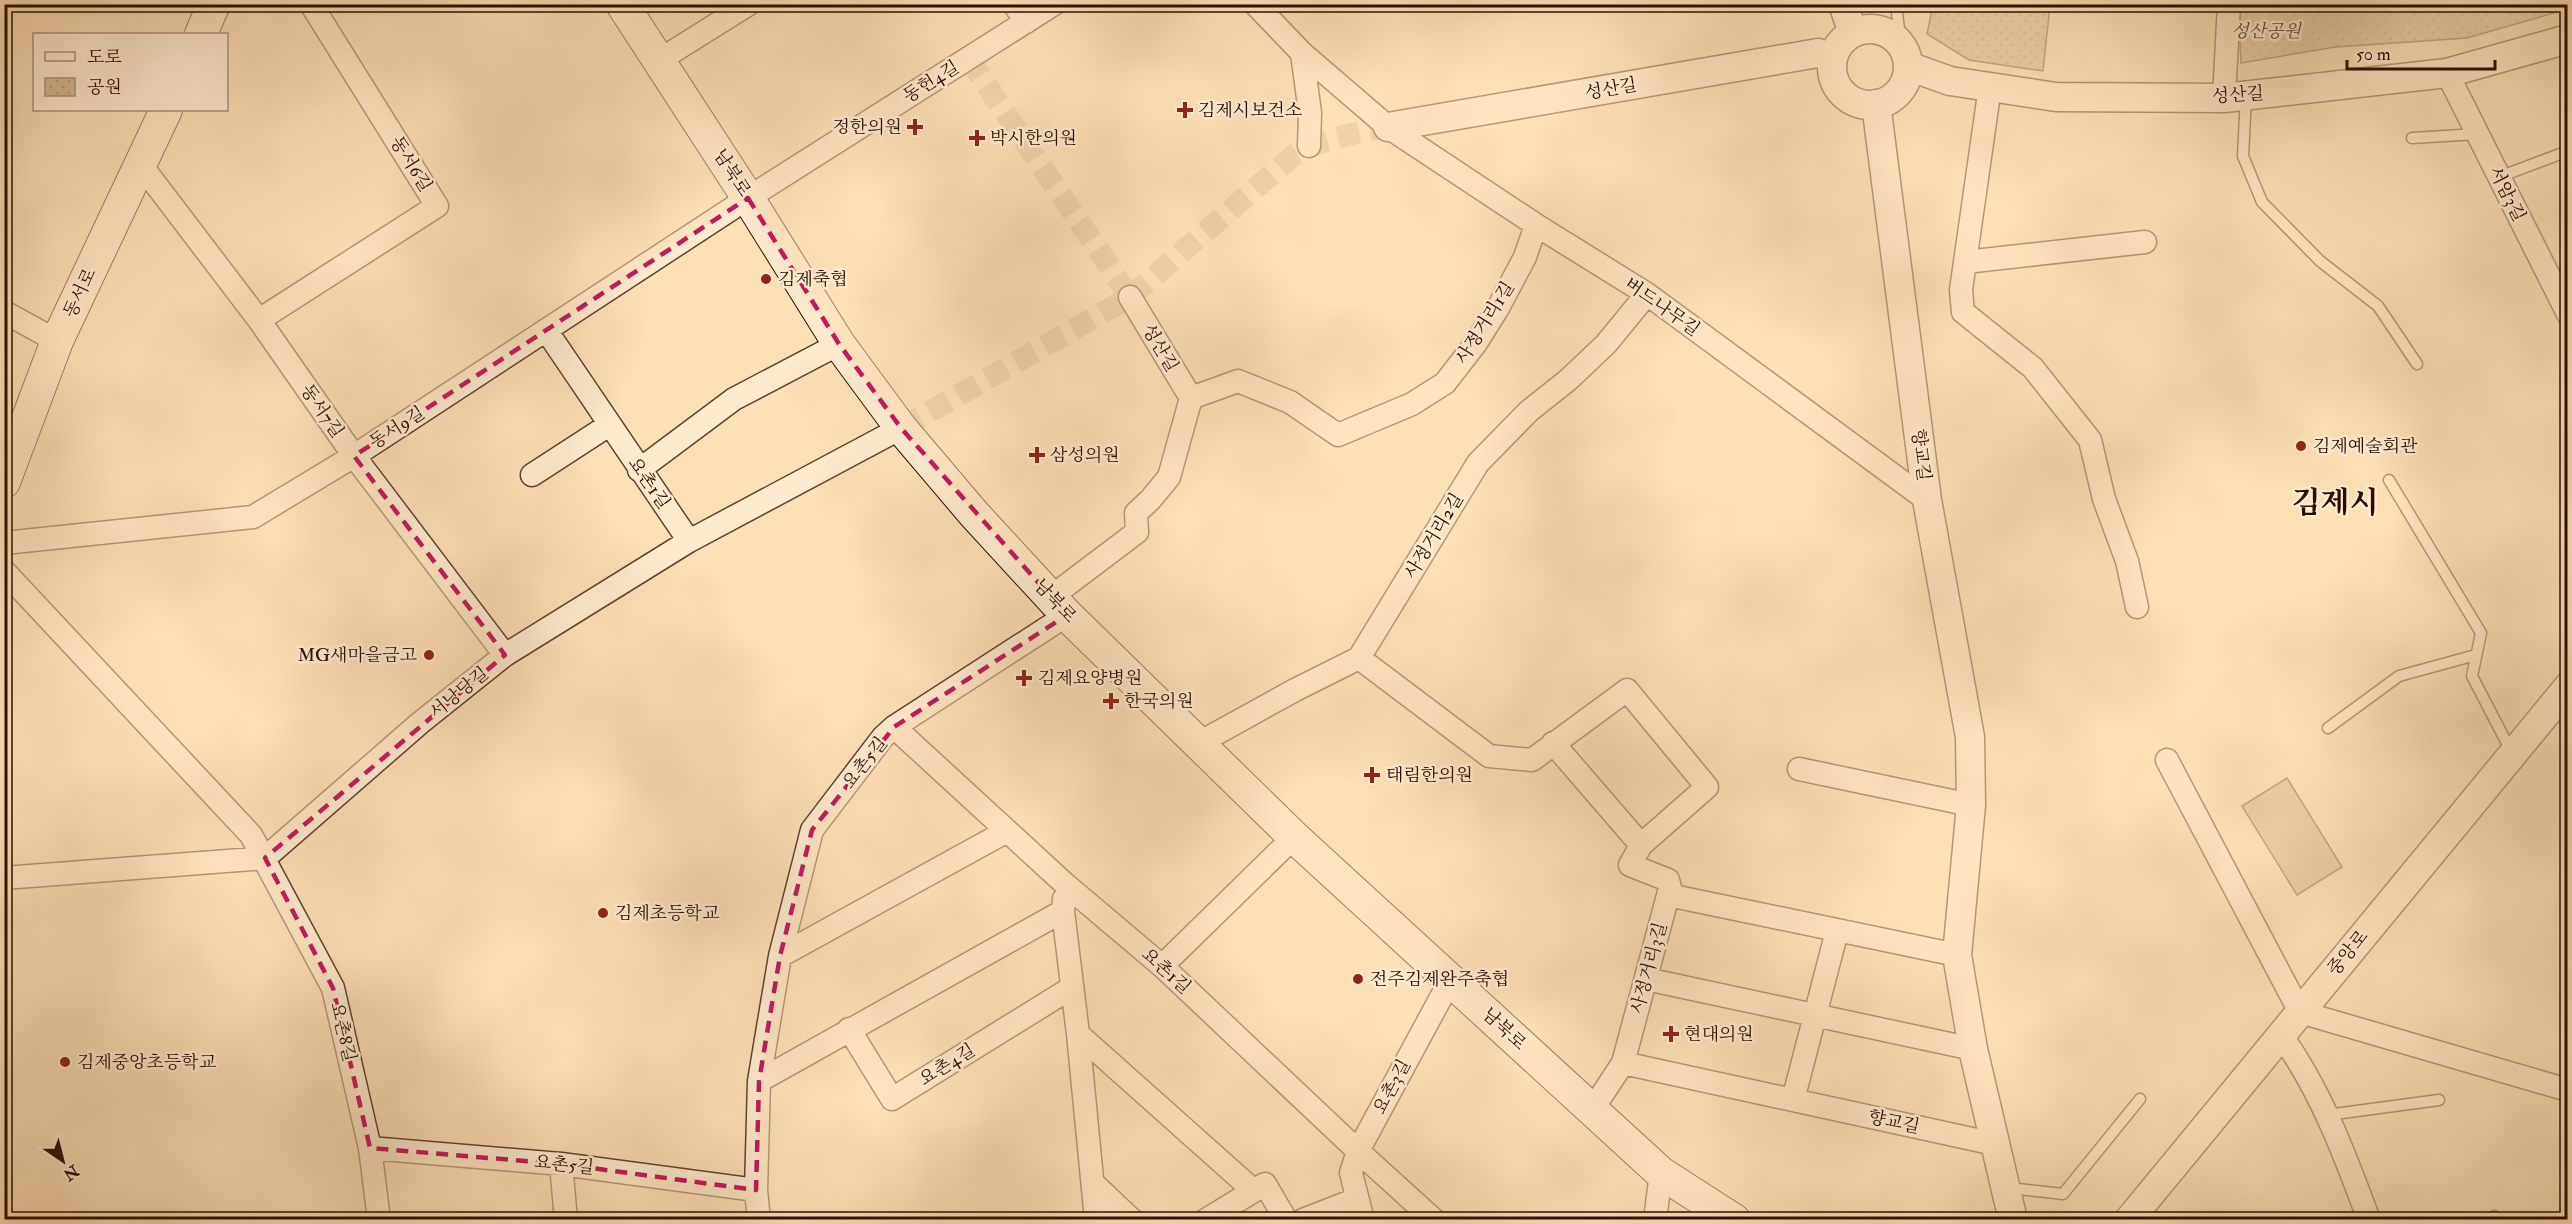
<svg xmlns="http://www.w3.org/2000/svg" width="2572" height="1224" viewBox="0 0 2572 1224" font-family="'IM FELL Double Pica','Noto Serif KR',serif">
<defs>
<pattern id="park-dots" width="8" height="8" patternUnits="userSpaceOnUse" patternTransform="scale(1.5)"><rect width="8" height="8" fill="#d9bc95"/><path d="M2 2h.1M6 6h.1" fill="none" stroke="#baa07f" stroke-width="1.8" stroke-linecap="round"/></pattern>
</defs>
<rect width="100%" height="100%" fill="#fde0b4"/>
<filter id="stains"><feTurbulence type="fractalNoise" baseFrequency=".00333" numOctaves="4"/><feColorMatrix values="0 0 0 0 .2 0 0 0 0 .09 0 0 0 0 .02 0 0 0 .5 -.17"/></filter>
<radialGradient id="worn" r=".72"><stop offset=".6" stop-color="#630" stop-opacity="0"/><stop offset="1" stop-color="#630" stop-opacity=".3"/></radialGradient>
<path fill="url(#park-dots)" stroke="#82644a" stroke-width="1.5" d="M2567 4 2568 9 2467 38 2335 47 2241 63 2238 5Z
M1933 5H2050L2043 71 1969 60 1927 34Z"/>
<path fill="#d9bc95" stroke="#82644a" stroke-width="1.5" d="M2287 778 2342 867 2297 895 2242 806Z"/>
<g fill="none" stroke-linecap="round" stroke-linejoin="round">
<path stroke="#dec099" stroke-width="22" stroke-dasharray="22 11" stroke-linecap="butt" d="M968 58 1130 297
M901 428 1130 297 1294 155C1323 138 1355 133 1388 127"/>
<g stroke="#60422d" stroke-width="13">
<path id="service" d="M1896 4 1901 46
M2246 96 2243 156 2262 202 2320 261 2378 306 2417 364
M2412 138 2477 134
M2499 177 2568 151
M2389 480 2481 633 2472 676 2512 753
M2328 728 2399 676 2476 655
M2327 1115 2439 1100
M2009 1188 2063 1194 2140 1099
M2494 1216 2496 1220"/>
</g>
<g stroke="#60422d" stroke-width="25">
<path id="minor" d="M1014 4 1026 22
M1255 4 1302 53 1388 127 1536 225 1647 294 1927 500
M1302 53 1310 113 1309 146
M658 61 749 4
M2447 73 2568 314
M1990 87 1961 290 1963 312 2033 368 2090 440 2104 499 2127 561 2137 607
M2224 98 2229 4
M141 165 259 320 354 456 505 655
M1965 262 2145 242
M1130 297 1191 398
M4 312 57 341
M259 320 437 206 311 4
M546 330 689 541
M1191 398 1238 381 1290 402 1338 435 1412 404 1445 383 1476 343 1498 308 1525 257 1536 225
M639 470 734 399 839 344
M532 475 609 425
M4 543 253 517 354 456 748 198 1054 4
M4 571 251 835 333 988 370 1148 379 1220
M1051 597 1137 532 1136 513 1150 500 1169 477 1191 398
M1359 658 1489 756 1532 760 1627 690 1707 787 1641 845 1553 743
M894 727 1065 884 1162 966 1358 1151 1434 1220
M1199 743 1295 690 1359 658 1478 463 1529 411 1568 380 1606 344 1647 294
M2167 760 2300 1012 2568 1090
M1799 769 1971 805
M4 878 265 858 420 723 505 655 689 541 901 428
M1668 895 1957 955
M1064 899 1063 911 1078 1034 1096 1220
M780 956 1007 831
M1162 966 1294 837
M1646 979 1973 1049
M849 1029 892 1099 1071 988
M1078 1034 1254 1191
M2281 1035C2321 1091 2345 1155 2369 1220
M1623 1063 1995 1144
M759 1081 1063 911
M1793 1100 1837 931
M1592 1110 1623 1063 1670 888 1668 880 1630 865 1641 845
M370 1148 561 1164 756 1190
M561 1164 566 1220
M1093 1183 1132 1220
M759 1220 756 1190 759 1081 780 956 812 830 883 737 894 727 1067 615
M1206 1220 1265 1184 1286 1220
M1303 1220 1357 1199
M1363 1220 1351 1173 1358 1151 1451 979
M1655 1220 1661 1173"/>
</g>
<g stroke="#60422d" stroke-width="31">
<path id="tertiary" d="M1843 4 1853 33
M1832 67a38 38 0 1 1 76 0a38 38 0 1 1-76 0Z
M1908 66 1950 81 2056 97 2224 98 2447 73 2568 39
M1876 104 1927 500 1970 737 1971 805 1957 955 1973 1049 2013 1220
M1388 127 1818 53 1833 58
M2129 1220 2568 687"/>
</g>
<g stroke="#2b0d00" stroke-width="34">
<path id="secondary" d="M622 4 748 198 839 344 901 428 974 514 1067 615 1294 837 1661 1173 1734 1220
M201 34 214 4
M4 482 57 341 166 110"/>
</g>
<use href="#service" stroke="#feebce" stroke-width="10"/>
<use href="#minor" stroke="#feebce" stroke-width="22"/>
<use href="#tertiary" stroke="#feebce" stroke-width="28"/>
<use href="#secondary" stroke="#feebce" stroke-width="32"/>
</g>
<path d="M0 0H2572V1224H0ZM748 198 839 344 901 428 1067 615 894 727 812 830 780 956 759 1081 756 1190 561 1164 370 1148 333 988 265 858 505 655 354 456Z" fill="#fde0b4" fill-opacity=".55" fill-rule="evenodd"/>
<path fill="none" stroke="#c2185b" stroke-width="4.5" stroke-dasharray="12 8" stroke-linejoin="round" d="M748 198 839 344 901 428 1067 615 894 727 812 830 780 956 759 1081 756 1190 561 1164 370 1148 333 988 265 858 505 655 354 456Z"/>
<g fill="#8f2418" stroke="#feebce" stroke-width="2">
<path d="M1182 101h6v6h6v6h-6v6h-6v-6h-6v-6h6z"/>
<path d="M912 118h6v6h6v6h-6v6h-6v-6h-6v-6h6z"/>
<path d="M974 129h6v6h6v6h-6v6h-6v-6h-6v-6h6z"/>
<circle cx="766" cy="279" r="6"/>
<circle cx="2301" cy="446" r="6"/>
<path d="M1034 446h6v6h6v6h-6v6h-6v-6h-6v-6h6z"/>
<circle cx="429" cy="655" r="6"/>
<path d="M1021 669h6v6h6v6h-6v6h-6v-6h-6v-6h6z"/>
<path d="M1108 692h6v6h6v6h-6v6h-6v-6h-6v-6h6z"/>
<path d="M1369 766h6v6h6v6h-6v6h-6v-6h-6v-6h6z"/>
<circle cx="603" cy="913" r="6"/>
<circle cx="1358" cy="979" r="6"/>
<path d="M1668 1025h6v6h6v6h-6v6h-6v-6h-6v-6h6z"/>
<circle cx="65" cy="1062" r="6"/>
</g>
<g text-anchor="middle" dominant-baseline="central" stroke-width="5" stroke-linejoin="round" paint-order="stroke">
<g font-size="18" font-style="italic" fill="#684a34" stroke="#feebce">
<text x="2266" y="31">성산공원</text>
</g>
<g font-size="18" fill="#2b0d00" stroke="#feebce">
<text transform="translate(931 82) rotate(-32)">동헌4길</text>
<text transform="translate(1611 89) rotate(-10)">성산길</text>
<text transform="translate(2238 95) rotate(-4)">성산길</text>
<text transform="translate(411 164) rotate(58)">동서6길</text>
<text transform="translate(732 173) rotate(57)">남북로</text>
<text transform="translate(2507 194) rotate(63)">서암3길</text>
<text transform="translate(80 293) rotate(-65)">동서로</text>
<text transform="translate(1662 307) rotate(35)">버드나무길</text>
<text transform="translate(1485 323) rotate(-58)">사정거리1길</text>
<text transform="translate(1160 348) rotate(59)">성산길</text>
<text transform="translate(322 411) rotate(55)">동서7길</text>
<text transform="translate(397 428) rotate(-33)">동서9길</text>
<text transform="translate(1921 455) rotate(83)">향교길</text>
<text transform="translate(649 483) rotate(55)">요촌1길</text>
<text transform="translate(1434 536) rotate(-59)">사정거리2길</text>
<text transform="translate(1055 601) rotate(47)">남북로</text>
<text transform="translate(459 693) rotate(-39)">서낭당길</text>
<text transform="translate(865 763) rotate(-52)">요촌5길</text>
<text transform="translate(2348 953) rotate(-51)">중앙로</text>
<text transform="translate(1649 968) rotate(-75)">사정거리3길</text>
<text transform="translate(1166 971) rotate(42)">요촌1길</text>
<text transform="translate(1504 1029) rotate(43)">남북로</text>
<text transform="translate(343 1032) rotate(77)">요촌8길</text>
<text transform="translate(947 1065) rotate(-32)">요촌4길</text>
<text transform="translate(1392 1087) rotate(-62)">요촌3길</text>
<text transform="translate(1894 1122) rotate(12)">향교길</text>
<text transform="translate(564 1165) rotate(6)">요촌5길</text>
</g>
<g font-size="18" fill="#2b0d00" stroke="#feebce" text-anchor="start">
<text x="1198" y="110">김제시보건소</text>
<text x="902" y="127" text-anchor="end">정한의원</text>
<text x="990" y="138">박시한의원</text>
<text x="778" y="279">김제축협</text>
<text x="2313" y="446">김제예술회관</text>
<text x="1050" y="455">삼성의원</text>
<text x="417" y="655" text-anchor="end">MG새마을금고</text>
<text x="1038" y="678">김제요양병원</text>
<text x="1124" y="701">한국의원</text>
<text x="1386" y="775">태림한의원</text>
<text x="615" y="913">김제초등학교</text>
<text x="1370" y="979">전주김제완주축협</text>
<text x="1684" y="1034">현대의원</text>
<text x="77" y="1062">김제중앙초등학교</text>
</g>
<g font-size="30" font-weight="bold" fill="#2b0d00" stroke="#feebce">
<text x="2335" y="502">김제시</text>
</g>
</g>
<rect width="2572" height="1224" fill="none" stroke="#fde0b4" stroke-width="24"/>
<rect x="6" y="6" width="2560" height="1212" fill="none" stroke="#2b0d00" stroke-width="3"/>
<rect x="12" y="12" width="2548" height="1200" fill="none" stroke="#2b0d00" stroke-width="1.5"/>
<rect x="33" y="33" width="195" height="78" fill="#feebce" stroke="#aa927c" stroke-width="1.5"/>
<rect x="45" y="52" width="30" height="9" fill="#feebce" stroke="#aa927c" stroke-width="1.5"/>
<text x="87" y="63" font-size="18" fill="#2b0d00">도로</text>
<rect x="45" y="78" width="30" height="18" fill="url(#park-dots)" stroke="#aa927c" stroke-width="1.5"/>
<text x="87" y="93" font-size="18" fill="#2b0d00">공원</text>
<g transform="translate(63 1161) rotate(145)" stroke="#feebce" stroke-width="4.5" paint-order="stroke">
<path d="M0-4.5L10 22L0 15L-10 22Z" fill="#2b0d00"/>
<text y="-9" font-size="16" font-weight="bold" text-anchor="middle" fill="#2b0d00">N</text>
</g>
<path d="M2347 60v9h148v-9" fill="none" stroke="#2b0d00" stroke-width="3"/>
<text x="2356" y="60" font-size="18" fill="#2b0d00" stroke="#feebce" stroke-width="4.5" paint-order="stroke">50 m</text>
<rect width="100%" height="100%" filter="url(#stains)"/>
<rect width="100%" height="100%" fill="url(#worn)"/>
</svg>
